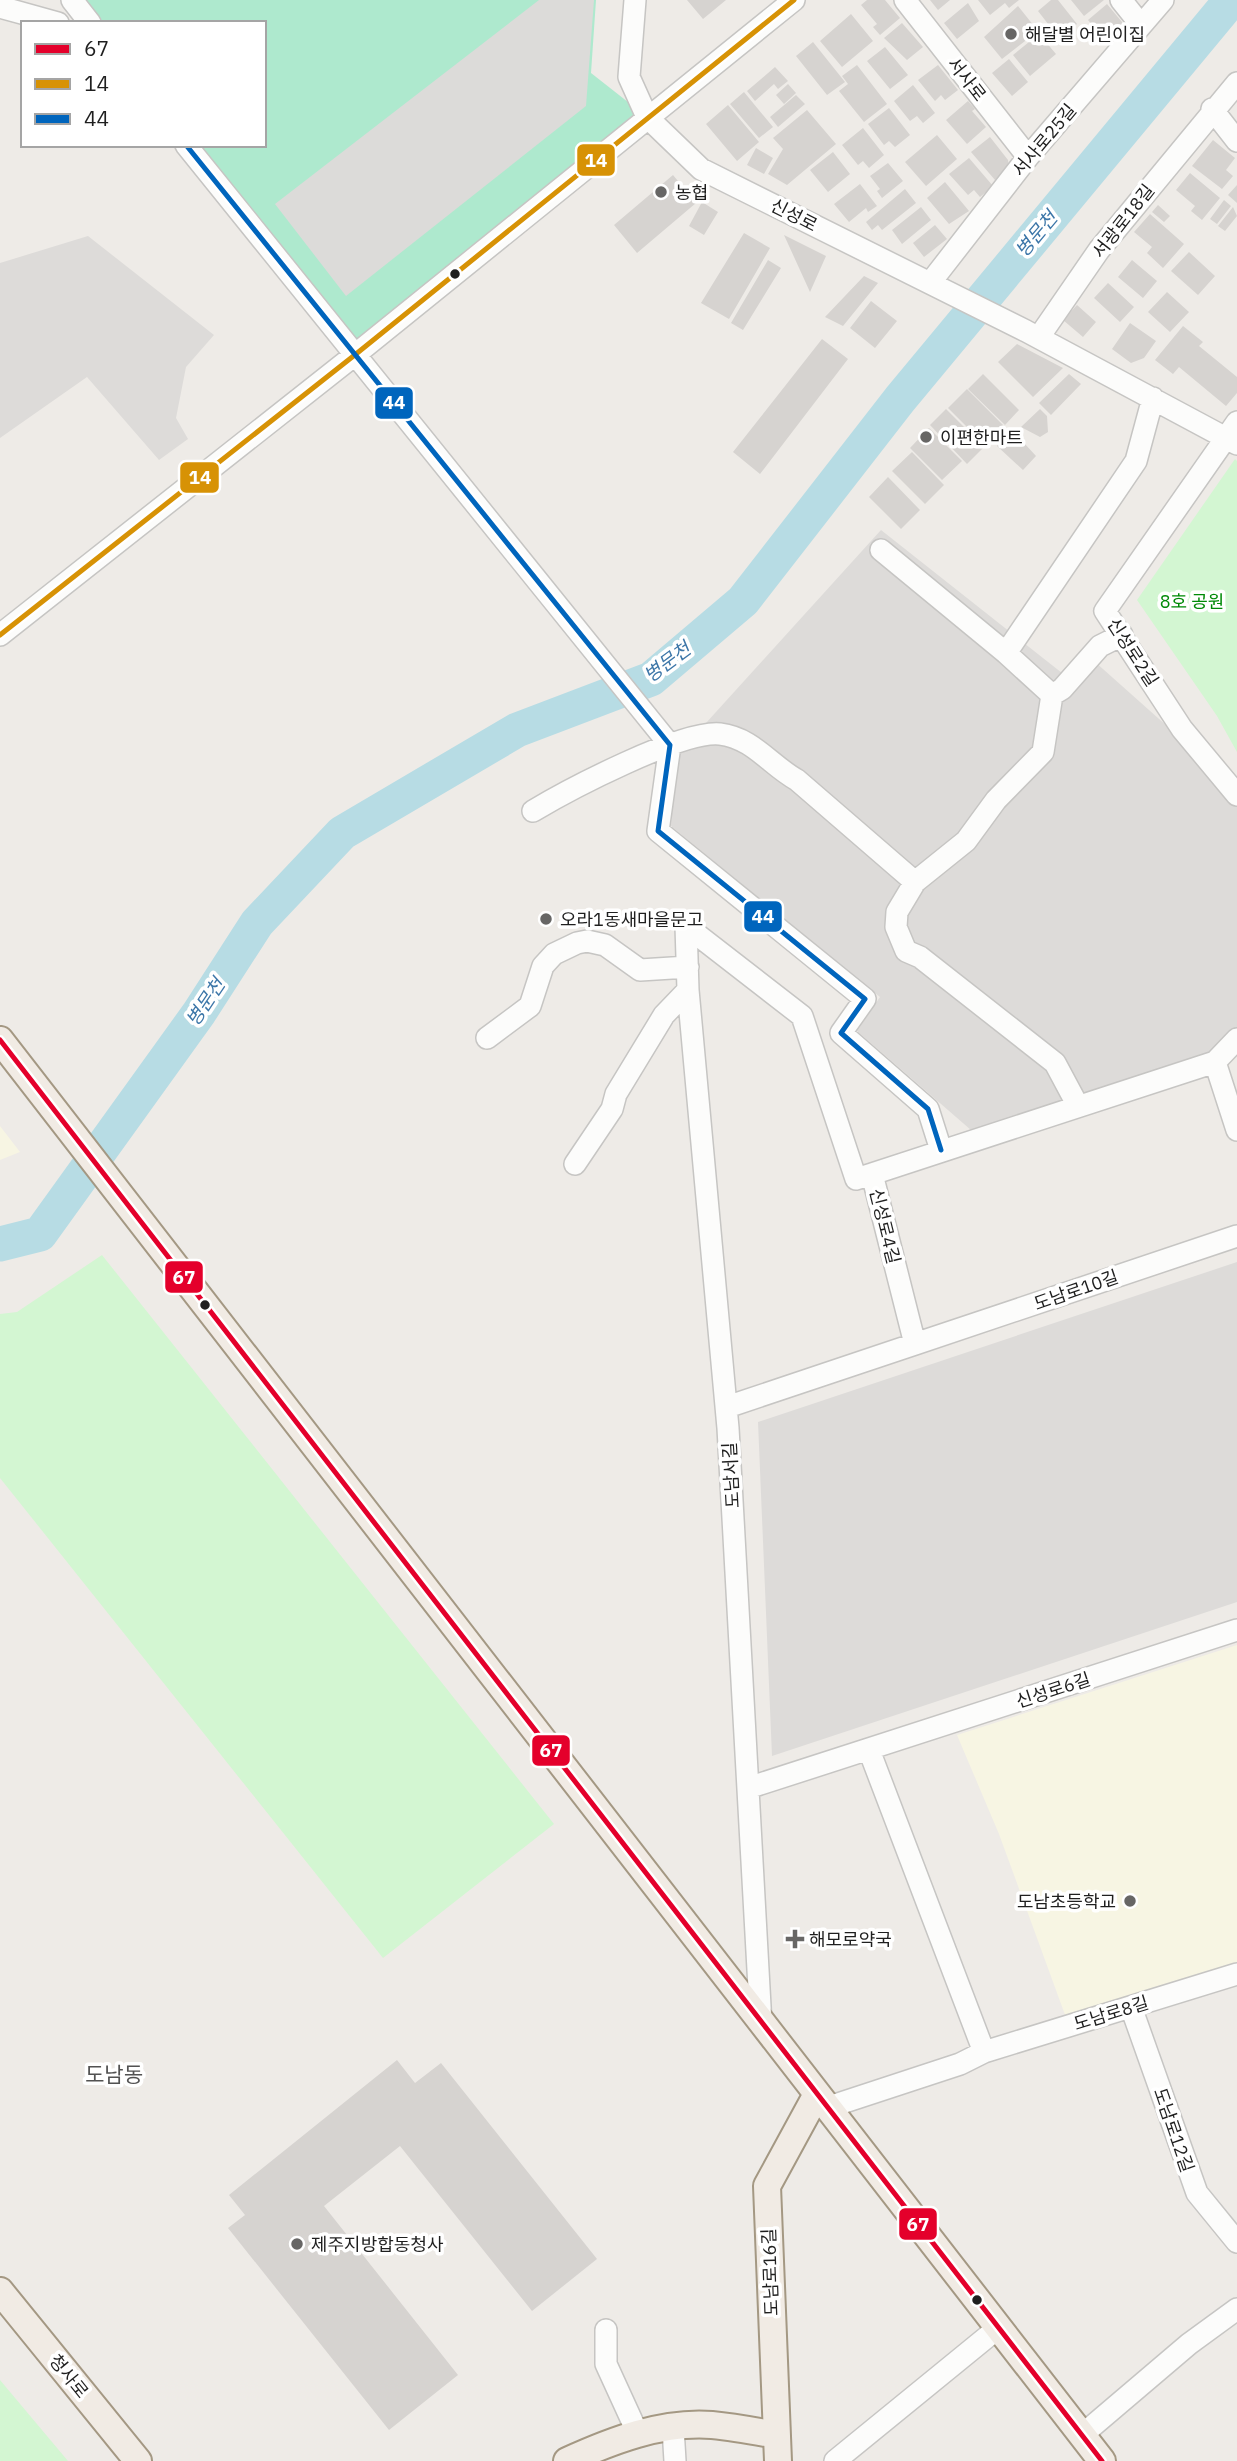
<svg xmlns="http://www.w3.org/2000/svg" width="1237" height="2461" viewBox="0 0 1237 2461" font-family="'IBM Plex Sans','Noto Sans KR',sans-serif">
<rect width="100%" height="100%" fill="#eeebe7"/>
<path fill="#dddbd9" d="M88 236 214 335 186 367 176 418 188 439 159 460 87 377 0 438V263Z
M881 530 1062 673 1085 653 1204 759 1237 806V1039L1215 1062 979 1137 857 1031 880 997 671 826 677 755Z
M1237 1262V1602L772 1756 758 1422Z"/>
<path fill="#f7f5e3" d="M0 1126 20 1152 0 1160Z
M1237 1645V1968L1068 2023 999 1834 957 1735Z"/>
<path fill="#d3f6d2" d="M1235 459 1237 461V752L1217 716 1137 600Z
M102 1255 554 1824 383 1958 0 1478V1314L17 1312Z
M0 2380 68 2461H0Z"/>
<path fill="#aee9ce" d="M78 0H596L591 73 647 117 356 354 192 145H264V23H96Z"/>
<path fill="#dcdbd9" d="M539 0H594L586 106 346 296 275 204Z"/>
<g fill="none" stroke-linecap="round" stroke-linejoin="round">
<path stroke="#b7dce4" stroke-width="35" d="M0 1244 40 1234 199 1013 257 923 342 833 517 730 651 679 743 601 900 399 1231 0"/>
</g>
<path fill="#d6d3d0" d="M687 0H726L703 19Z
M867 0H885L900 18 880 35 873 27 877 24 861 5Z
M930 0H950L938 10Z
M978 0H1019L1009 8 1005 3 990 15Z
M1051 0H1058L1077 24 1059 38 1038 11Z
M1071 0H1104L1084 16Z
M968 3 979 21 957 39 944 23Z
M1107 4 1122 22V33L1108 45 1088 20Z
M1018 6 1038 31 1002 59 984 37Z
M851 14 873 41 842 67 820 41Z
M902 23 923 47 907 60 884 38Z
M1039 34 1056 54 1030 76 1013 55Z
M813 42 845 82 827 95 796 56Z
M885 47 908 75 890 89 867 61Z
M1009 59 1028 82 1012 96 992 73Z
M857 65 887 104 864 122 839 91 848 84 842 76Z
M938 65 958 90 945 100 941 95 935 101 918 80Z
M775 67 788 81 778 89 774 84 755 101 747 91Z
M788 84 796 93 784 104 776 95Z
M913 85 935 113 923 123 917 116 910 121 894 101Z
M744 92 773 127 759 138 730 104Z
M796 95 805 104 778 127 770 117Z
M968 101 975 109 972 111 986 127 967 144 946 120Z
M728 105 759 142 737 161 706 124Z
M889 108 910 135 895 147 889 141 884 145 868 124Z
M807 110 836 144 787 185 768 174 783 149 773 138Z
M863 128 884 155 869 168 863 161 858 165 842 145Z
M937 135 957 159 926 186 905 162Z
M990 137 1008 160 1009 168 995 180 971 152Z
M1213 140 1235 158 1226 170 1233 176 1222 189 1192 166Z
M756 148 773 158 764 174 747 165Z
M833 152 850 174 828 192 810 170Z
M969 158 993 186 980 197 974 190 968 195 949 174Z
M888 163 903 181 882 198 877 191 880 189 870 176Z
M1190 173 1220 198 1202 220 1191 211 1195 206 1176 190Z
M673 175 696 203 637 253 614 225Z
M945 182 969 211 949 224 927 198Z
M860 184 877 206 868 212 866 208 849 222 834 204Z
M1237 185V203L1228 195Z
M905 189 916 203 882 230 878 225 872 230 866 222Z
M1224 200 1231 206 1217 224 1210 219Z
M702 202 718 212 704 235 689 226Z
M1158 205 1170 216 1164 222 1152 212Z
M921 207 931 220 902 244 892 230Z
M1233 207 1237 216 1225 231 1218 226Z
M1150 214 1184 244 1163 268 1147 253 1152 247 1134 232Z
M935 225 947 239 924 257 913 243Z
M744 233 770 248 729 319 701 303Z
M784 235 826 256 810 292Z
M1189 252 1215 276 1198 295 1171 271Z
M768 260 781 268 743 330 731 323Z
M1132 260 1157 281 1143 298 1118 277Z
M864 276 878 283 843 326 825 317Z
M1108 283 1134 307 1120 322 1094 298Z
M1167 292 1189 312 1170 332 1148 312Z
M871 301 897 321 875 348 850 328Z
M1077 305 1096 322 1083 337 1063 320Z
M1130 323 1156 341 1144 358 1131 363 1112 349Z
M1183 326 1203 342 1199 346 1237 377V393L1226 406 1179 367 1173 374 1155 360Z
M822 339 848 359 760 474 733 452Z
M1017 344 1063 368 1033 397 998 362Z
M983 374 1019 410 1005 425 968 389Z
M1069 374 1081 384 1051 415 1039 403Z
M967 389 1003 425 984 444 948 408Z
M946 409 984 447 967 464 930 425Z
M1040 409 1047 416 1048 432 1040 437 1021 427Z
M929 428 962 461 942 480 910 448Z
M1012 430 1036 456 1023 470 997 446Z
M912 452 944 485 925 504 892 471Z
M888 477 920 510 901 529 869 497Z
M397 2060 415 2083 441 2063 597 2259 532 2311 400 2146 324 2206 458 2375 389 2430 228 2228 245 2215 229 2195Z"/>
<g fill="none" stroke-linecap="round" stroke-linejoin="round">
<g stroke="#c6c5c3" stroke-width="24">
<path id="minor" d="M72 0 90 23
M635 0 629 77 647 117 701 169 1026 331 1237 444
M905 0 1028 157
M1121 0 1141 25
M0 7 58 23
M1212 109 1237 141
M186 145 670 745 658 831 865 999 841 1033 928 1109 941 1150
M930 283 1028 157 1163 0
M1039 337 1099 250 1237 83
M1237 422 1105 611 1182 729 1237 795
M881 550 1006 653 1052 695
M0 635 356 354 794 0
M1006 653 1136 461 1153 398
M533 811C568 790 682 730 720 734 753 738 770 765 797 780L915 882
M686 926 688 990 728 1428 761 2024
M686 926 802 1016 856 1179 872 1174
M487 1038 530 1006 543 966 554 954 577 943 587 941 605 945 640 970 688 967
M1215 1062 1237 1130
M1078 1106 1055 1063 920 957 906 951 896 927 897 912 915 882 966 841 996 800 1043 752 1052 695 1062 689 1100 646 1122 635
M575 1164 612 1109 616 1094 664 1015 688 990
M915 1344 1237 1236
M727 1407 915 1344 872 1174 1215 1062 1237 1039
M869 1750 984 2052
M748 1788 1237 1630
M1131 2007 1197 2193 1237 2242
M826 2108 960 2064 984 2052 1237 1974
M606 2330V2364L638 2434
M673 2428 675 2461
M1082 2435 1189 2344 1237 2309
M835 2461 998 2328"/>
</g>
<g stroke="#a49883" stroke-width="30">
<path id="major" d="M0 1040 1102 2461
M0 2291 138 2461
M567 2461C611 2441 662 2421 712 2425 733 2427 755 2431 776 2435
M778 2461 767 2186 816 2096"/>
</g>
<use href="#minor" stroke="#fcfcfb" stroke-width="21"/>
<use href="#major" stroke="#f1ebe4" stroke-width="26"/>
<g stroke="#fff" stroke-width="10">
<path id="bus-1" d="M0 1040 1102 2461"/>
</g>
<g stroke="#fff" stroke-width="10">
<path id="bus-2" d="M0 635 356 354 794 0"/>
</g>
<g stroke="#fff" stroke-width="10">
<path id="bus-3" d="M186 145 670 745 658 831 865 999 841 1033 928 1109 941 1150"/>
</g>
<use href="#bus-1" stroke="#e4002b" stroke-width="5"/>
<use href="#bus-2" stroke="#d79205" stroke-width="5"/>
<use href="#bus-3" stroke="#0065bd" stroke-width="5"/>
</g>
<g fill="#676665" stroke="#fff" stroke-width="2.5">
<circle cx="1011" cy="34" r="7"/>
<circle cx="661" cy="192" r="7"/>
<circle cx="926" cy="437" r="7"/>
<circle cx="546" cy="919" r="7"/>
<circle cx="1130" cy="1901" r="7"/>
<path d="M791.5 1928.5h7v7h7v7h-7v7h-7v-7h-7v-7h7z"/>
<circle cx="297" cy="2244" r="7"/>
</g>
<g fill="#1f1f1f" stroke="#fff" stroke-width="2.5">
<circle cx="455" cy="274" r="6"/>
<circle cx="205" cy="1305" r="6"/>
<circle cx="977" cy="2300" r="6"/>
</g>
<g text-anchor="middle" dominant-baseline="central" stroke-width="7" stroke-linejoin="round" paint-order="stroke">
<g font-size="18" fill="#1f1f1f" stroke="#fff" text-anchor="start">
<text x="1025" y="34">해달별 어린이집</text>
<text x="675" y="192">농협</text>
<text x="940" y="437">이편한마트</text>
<text x="560" y="919">오라1동새마을문고</text>
<text x="1116" y="1901" text-anchor="end">도남초등학교</text>
<text x="809" y="1939">해모로약국</text>
<text x="311" y="2244">제주지방합동청사</text>
</g>
<g font-size="18" fill="#1f1f1f" stroke="#fff">
<text transform="translate(967 79) rotate(52)">서사로</text>
<text transform="translate(1044 140) rotate(-50)">서사로25길</text>
<text transform="translate(794 215) rotate(27)">신성로</text>
<text transform="translate(1123 221) rotate(-52)">서광로18길</text>
<text transform="translate(1133 652) rotate(57)">신성로2길</text>
<text transform="translate(885 1226) rotate(76)">신성로4길</text>
<text transform="translate(1076 1290) rotate(-19)">도남로10길</text>
<text transform="translate(731 1475) rotate(-93)">도남서길</text>
<text transform="translate(1053 1690) rotate(-18)">신성로6길</text>
<text transform="translate(1111 2013) rotate(-17)">도남로8길</text>
<text transform="translate(1174 2130) rotate(71)">도남로12길</text>
<text transform="translate(770 2272) rotate(-92)">도남로16길</text>
<text transform="translate(69 2376) rotate(51)">청사로</text>
</g>
<g font-size="18" fill="#008a07" stroke="#fff">
<text x="1192" y="601">8호 공원</text>
</g>
<g font-size="19" font-style="italic" fill="#3c76a8" stroke="#fff">
<text transform="translate(1036 234) rotate(-50)">병문천</text>
<text transform="translate(667 662) rotate(-37)">병문천</text>
<text transform="translate(205 1002) rotate(-56)">병문천</text>
</g>
<g font-size="21" fill="#525252" stroke="#fff">
<text x="114" y="2074">도남동</text>
</g>
</g>
<g stroke="#fff" stroke-width="2.5">
<rect x="576" y="143" width="40" height="34" rx="7" fill="#d79205"/>
<rect x="374" y="386" width="40" height="34" rx="7" fill="#0065bd"/>
<rect x="179" y="461" width="41" height="33" rx="7" fill="#d79205"/>
<rect x="743" y="900" width="40" height="33" rx="7" fill="#0065bd"/>
<rect x="164" y="1260" width="40" height="34" rx="7" fill="#e4002b"/>
<rect x="531" y="1734" width="40" height="33" rx="7" fill="#e4002b"/>
<rect x="898" y="2207" width="40" height="34" rx="7" fill="#e4002b"/>
</g>
<g font-size="19" text-anchor="middle" font-weight="bold" fill="#fff">
<text x="596" y="167">14</text>
<text x="394" y="409">44</text>
<text x="200" y="484">14</text>
<text x="763" y="923">44</text>
<text x="184" y="1284">67</text>
<text x="551" y="1757">67</text>
<text x="918" y="2231">67</text>
</g>
<rect x="21" y="21" width="245" height="126" fill="#ffffff" stroke="#a5a5a5" stroke-width="2"/>
<rect x="35" y="44" width="35" height="10" fill="#e4002b" stroke="#a5a5a5" stroke-width="2"/>
<text x="84" y="56" font-size="21" fill="#1f1f1f">67</text>
<rect x="35" y="79" width="35" height="10" fill="#d79205" stroke="#a5a5a5" stroke-width="2"/>
<text x="84" y="91" font-size="21" fill="#1f1f1f">14</text>
<rect x="35" y="114" width="35" height="10" fill="#0065bd" stroke="#a5a5a5" stroke-width="2"/>
<text x="84" y="126" font-size="21" fill="#1f1f1f">44</text>
</svg>
